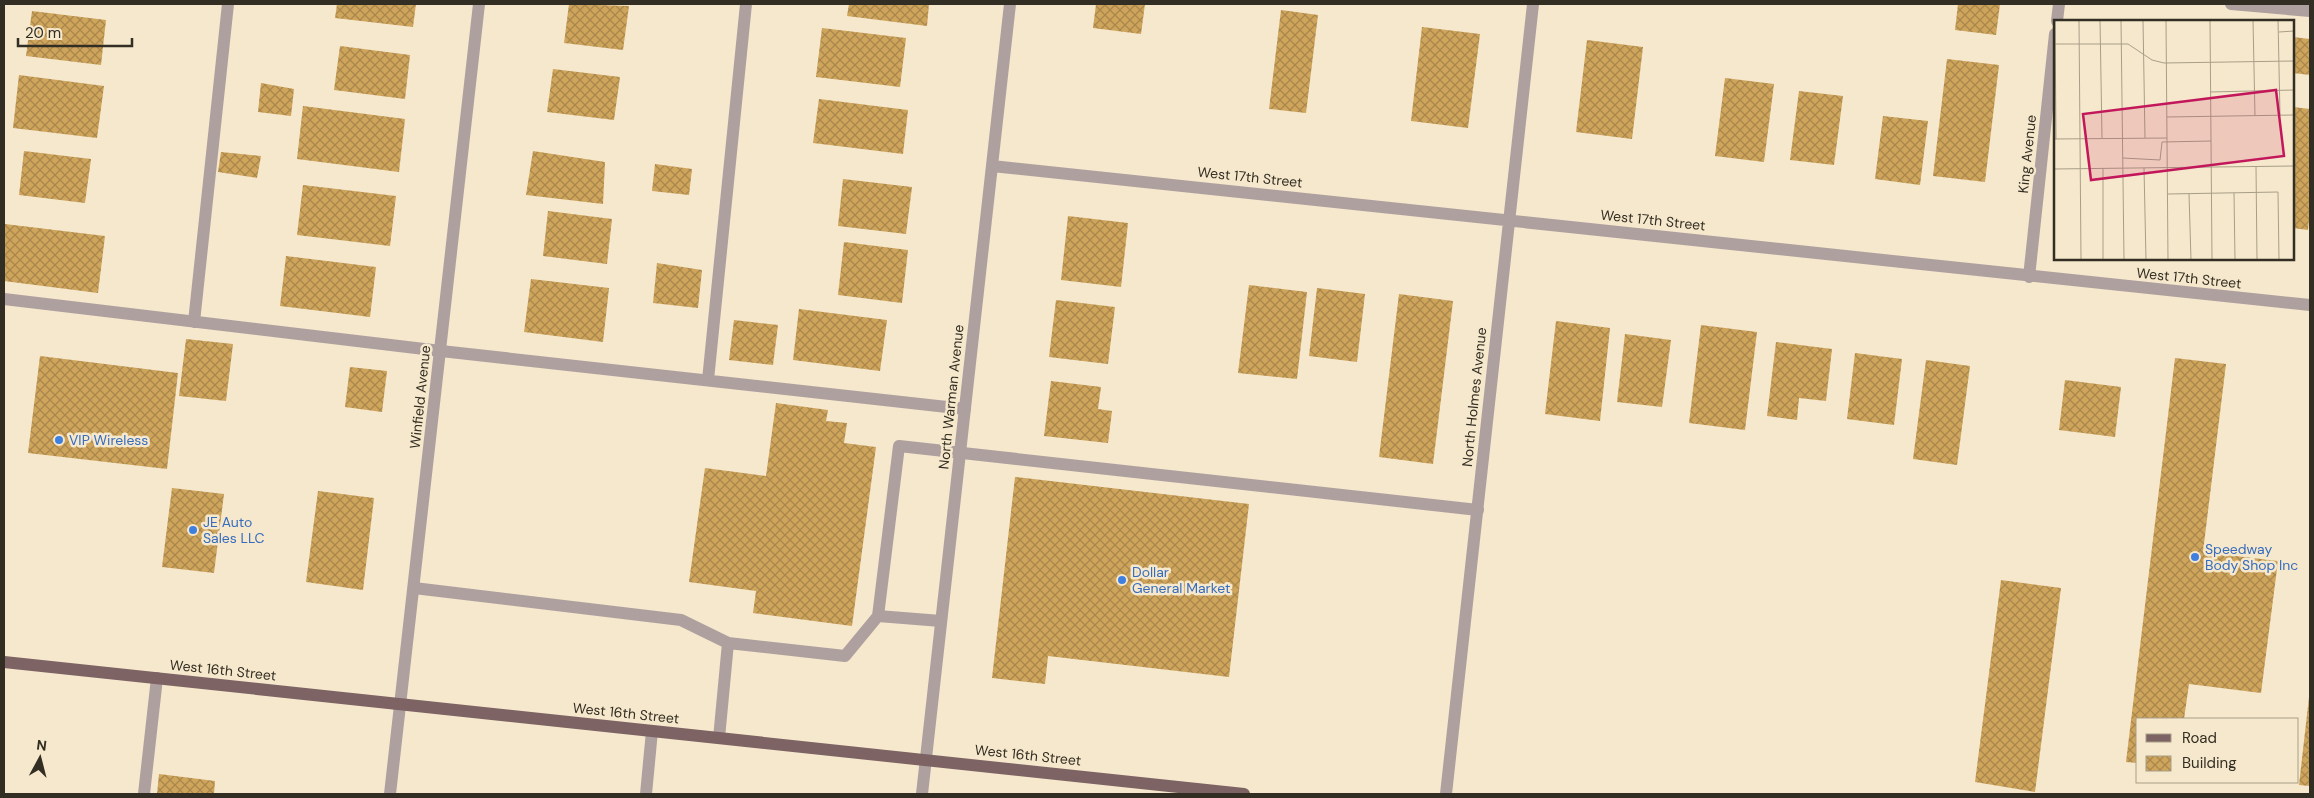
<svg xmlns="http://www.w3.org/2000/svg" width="2314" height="798" viewBox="0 0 2314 798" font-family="'DM Sans',sans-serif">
<defs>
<pattern id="building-cross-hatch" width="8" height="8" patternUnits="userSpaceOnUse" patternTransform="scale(1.25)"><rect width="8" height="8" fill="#cfa55c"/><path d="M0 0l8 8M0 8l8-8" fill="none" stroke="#a9874c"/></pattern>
</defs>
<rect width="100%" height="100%" fill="#f6e8cc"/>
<path fill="url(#building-cross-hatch)" d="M337 4H416L413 27 335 18Z
M569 4 629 6 623 50 564 43Z
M849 4H929L927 26 847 16Z
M1096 4H1145L1141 34 1093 28Z
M1958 4H2000L1996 35 1955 30Z
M1281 10 1318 15 1306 113 1269 109Z
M32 11 106 20 101 65 26 56Z
M1422 27 1480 34 1468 128 1411 121Z
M822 28 906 38 900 87 816 77Z
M2293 37 2310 39V75L2293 73Z
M1587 40 1643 47 1632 139 1576 132Z
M340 46 410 55 405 99 334 90Z
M1947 59 1999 65 1985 182 1933 176Z
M553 69 620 77 614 120 547 112Z
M19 75 104 86 97 138 13 128Z
M1725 78 1774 84 1764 162 1715 156Z
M261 83 294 89 291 116 258 112Z
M1799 91 1843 96 1834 165 1790 160Z
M819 99 908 110 903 154 813 143Z
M303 106 405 119 399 172 297 159Z
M2293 107 2310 109V211L2308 230 2293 228Z
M1883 116 1928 121 1920 185 1875 179Z
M24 151 91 159 85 203 19 195Z
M533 151 605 162 603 204 526 195Z
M221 152 261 156 257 178 218 172Z
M655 164 692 169 689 195 652 191Z
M843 179 912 187 906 234 838 226Z
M303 185 396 196 390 246 297 235Z
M548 211 612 219 607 264 543 256Z
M1068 216 1128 223 1121 287 1061 280Z
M5 224 105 236 98 293 4 281Z
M844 242 908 250 902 303 838 295Z
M286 256 376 267 370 317 280 306Z
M657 263 702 270 698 308 653 303Z
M531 279 609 288 603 342 524 332Z
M1249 285 1307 292 1297 379 1238 373Z
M1317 288 1365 294 1357 362 1309 356Z
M1399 294 1453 301 1433 464 1379 457Z
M1056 300 1115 307 1108 364 1049 357Z
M799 309 887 320 880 371 793 360Z
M734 320 778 325 773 365 729 360Z
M1556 321 1610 328 1600 421 1545 414Z
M1701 325 1757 332 1745 430 1689 423Z
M1625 334 1671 340 1662 407 1617 402Z
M186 339 233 344 226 401 179 396Z
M1776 342 1832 349 1826 401 1799 398 1797 420 1767 416Z
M1855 353 1902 359 1894 425 1847 419Z
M40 356 178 373 167 469 28 453Z
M2175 358 2226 364 2203 552 2278 561 2261 693 2189 684 2184 719H2138V763L2126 762Z
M1926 360 1970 366 1957 465 1913 459Z
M350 367 387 371 382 412 345 407Z
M2065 380 2121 387 2115 437 2059 430Z
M1051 381 1101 387 1098 409 1112 411 1108 443 1044 436Z
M776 403 828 410 826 421 847 423 844 443 876 447 852 626 753 613 756 591 689 582 705 468 766 476Z
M1015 477 1249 504 1229 677 1048 656 1045 684 992 678Z
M172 488 224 494 214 573 162 567Z
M318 491 374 498 363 590 306 582Z
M2001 580 2061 588 2035 792 1975 782Z
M2309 697H2310V786L2299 785Z
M159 774 215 781 214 794H157Z"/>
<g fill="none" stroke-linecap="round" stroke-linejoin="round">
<path stroke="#afa0a0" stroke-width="12" d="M2231 4 2310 11
M4 299 441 351 965 409
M194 322 228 4
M708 380 746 4
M414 588 681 620 728 643 845 656 878 616 899 446 1478 510
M878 616 941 621
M719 738 728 643
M144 794 157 678
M646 794 652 731"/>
<path stroke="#afa0a0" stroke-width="12" d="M2057 21 2059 4
M992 166 2310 305
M2029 277 2055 34
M390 794 479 4
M922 794 1010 4
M1446 794 1533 4"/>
<path stroke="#7d6364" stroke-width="12" d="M4 662 1244 794"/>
</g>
<g fill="#3f7fe0" stroke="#f6e8cc" stroke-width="2">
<circle cx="59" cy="440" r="5"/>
<circle cx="193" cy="530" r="5"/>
<circle cx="2195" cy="557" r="5"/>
<circle cx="1122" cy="580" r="5"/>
</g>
<g text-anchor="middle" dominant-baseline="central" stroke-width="5" stroke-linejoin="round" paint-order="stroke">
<g font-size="14" fill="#332e23" stroke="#f6e8cc">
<text transform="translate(2027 154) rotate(-84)">King Avenue</text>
<text transform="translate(1250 177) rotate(6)">West 17th Street</text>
<text transform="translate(1653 220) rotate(6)">West 17th Street</text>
<text transform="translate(2189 278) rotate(6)">West 17th Street</text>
<text transform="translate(420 397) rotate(-84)">Winfield Avenue</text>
<text transform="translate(951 397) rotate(-84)">North Warman Avenue</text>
<text transform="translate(1474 397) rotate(-84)">North Holmes Avenue</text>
<text transform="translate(223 670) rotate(6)">West 16th Street</text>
<text transform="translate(626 713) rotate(6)">West 16th Street</text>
<text transform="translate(1028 755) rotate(6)">West 16th Street</text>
</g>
<g font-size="14" fill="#366cbe" stroke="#f6e8cc" text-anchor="start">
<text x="69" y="440">VIP Wireless</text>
<text x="203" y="522">JE Auto<tspan x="203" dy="16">Sales LLC</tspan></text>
<text x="2205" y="549">Speedway<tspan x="2205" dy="16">Body Shop Inc</tspan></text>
<text x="1132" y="572">Dollar<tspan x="1132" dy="16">General Market</tspan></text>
</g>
</g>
<g transform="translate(2054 20)">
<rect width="240" height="240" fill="#f6e8cc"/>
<path fill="none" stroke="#a89e88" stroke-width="1" d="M1 0 2 119M25 0 27 240M46 0 48 118M67 0 70 240M89 0 91 118M112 0 114 240M156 0 158 240M199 0 201 96M224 0 226 95M225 12 240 11M0 24H74L98 40 110 43 240 41M156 72 240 70M113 97 240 95M0 119 113 118M69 138 106 140 108 122 157 121M202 146 203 240M90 148 92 240M0 149 240 146M49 149V240M180 173 181 240M114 174 224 172 225 240M135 174 137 240"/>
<path fill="#c2185b" fill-opacity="0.15" stroke="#c2185b" stroke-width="2.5" d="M222 70 230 136 37 160 29 94Z"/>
<rect width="240" height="240" fill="none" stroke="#332e23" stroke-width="2.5"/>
</g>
<rect width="2314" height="798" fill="none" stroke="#332e23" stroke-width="10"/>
<rect x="2136" y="718" width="162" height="65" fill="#f6e8cc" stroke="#a89e88"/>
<rect x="2146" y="734" width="25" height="8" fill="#7d6364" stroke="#a89e88"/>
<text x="2182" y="743" font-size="15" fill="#332e23">Road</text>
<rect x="2146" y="756" width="25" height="15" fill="url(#building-cross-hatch)" stroke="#a89e88"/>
<text x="2182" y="768" font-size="15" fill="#332e23">Building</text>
<g transform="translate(40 758) rotate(7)" stroke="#f6e8cc" stroke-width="4" paint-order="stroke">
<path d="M0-4L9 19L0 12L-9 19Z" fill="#332e23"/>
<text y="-8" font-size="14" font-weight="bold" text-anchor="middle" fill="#332e23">N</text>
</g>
<path d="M18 38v8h114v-8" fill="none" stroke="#332e23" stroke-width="2.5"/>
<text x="25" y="38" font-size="15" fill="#332e23" stroke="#f6e8cc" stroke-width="4" paint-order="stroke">20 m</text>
</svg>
